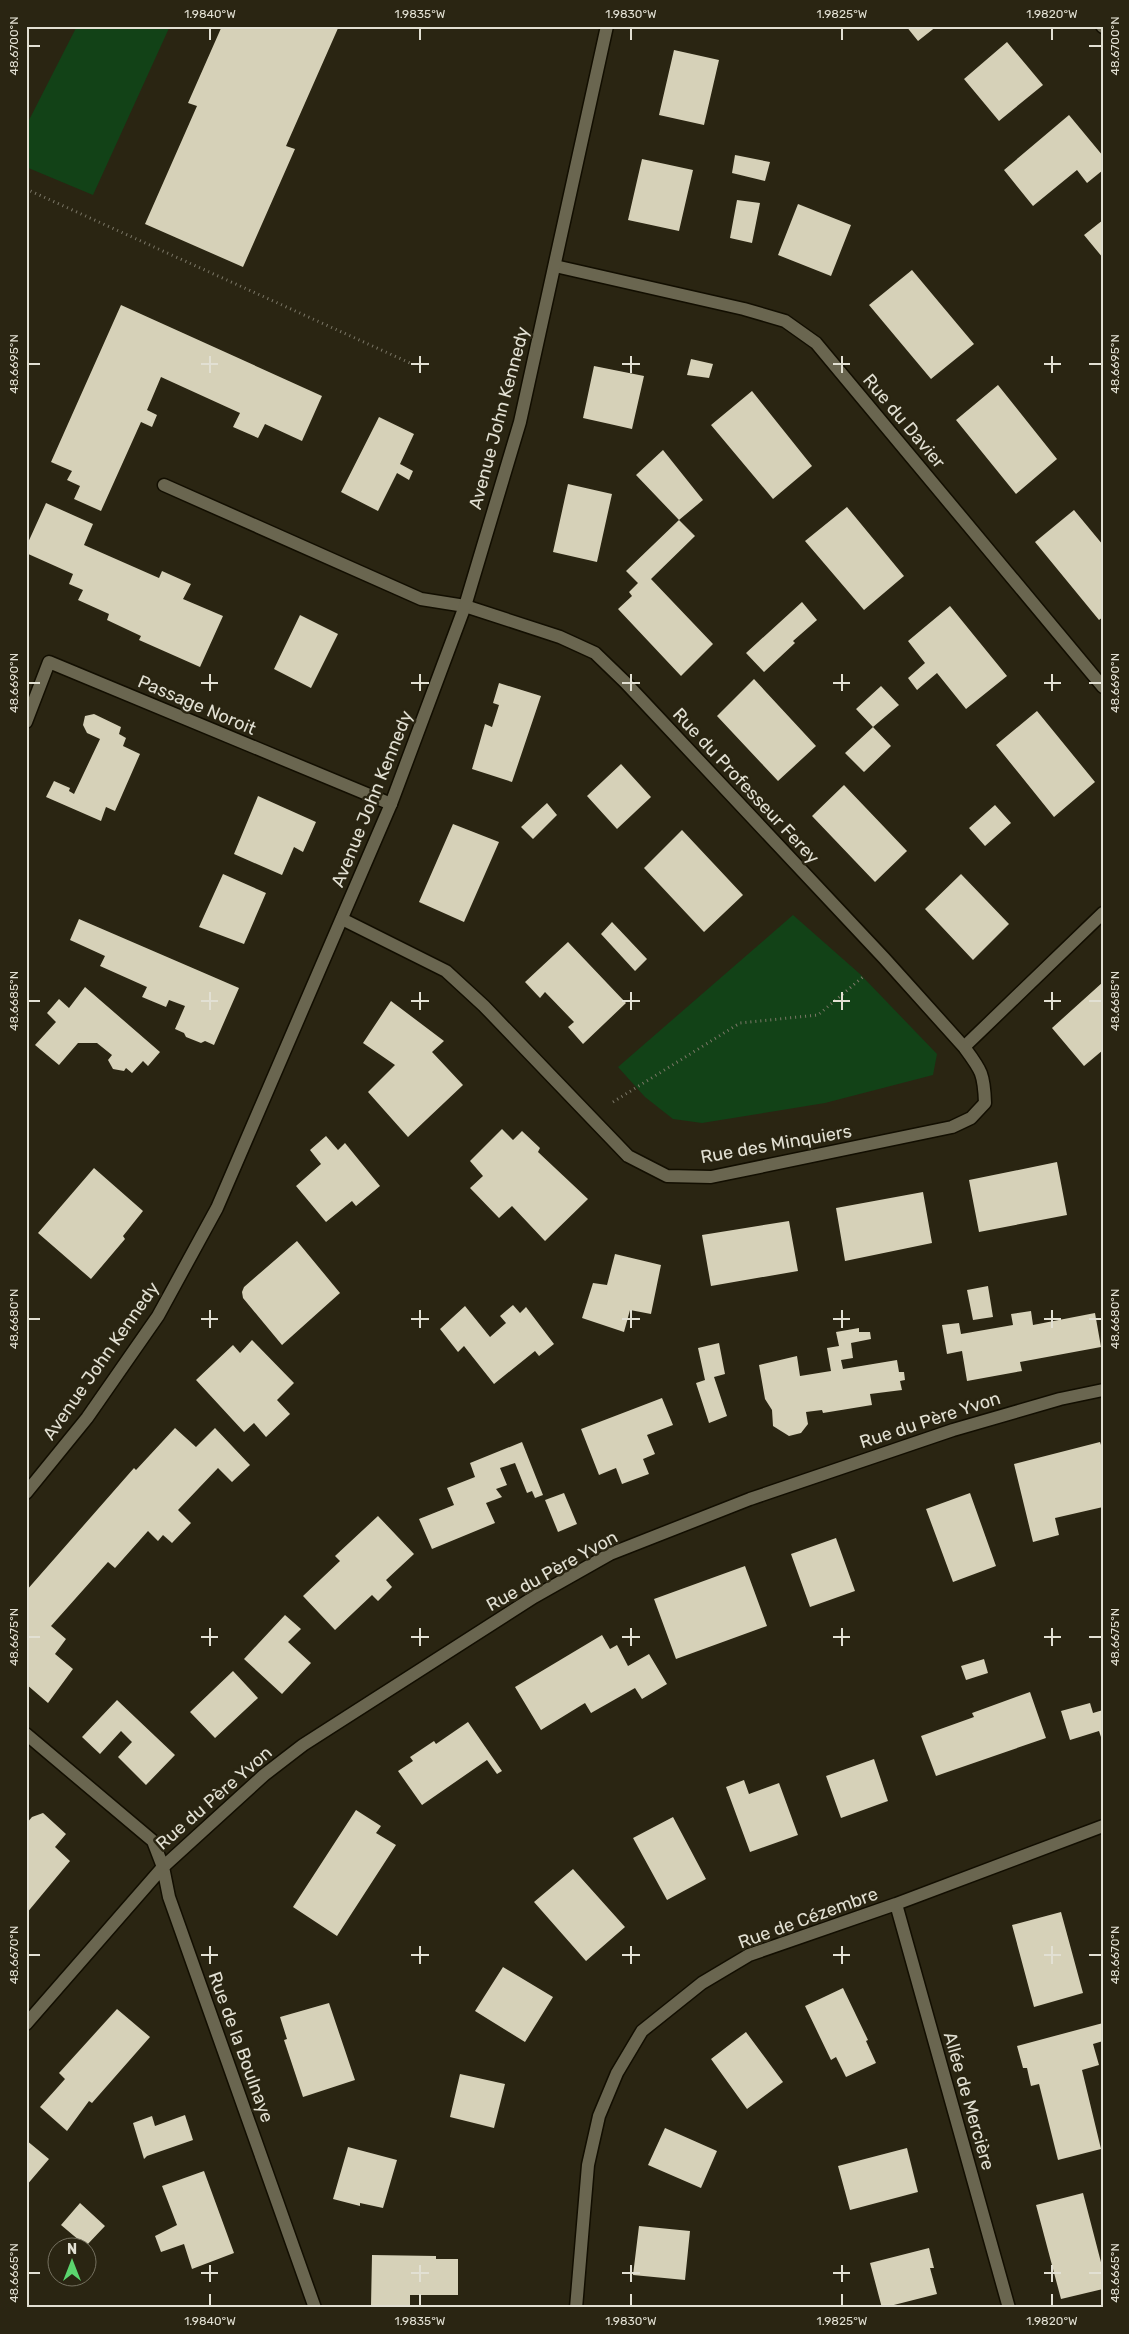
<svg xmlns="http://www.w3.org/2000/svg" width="1129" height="2334" viewBox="0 0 1129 2334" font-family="Rubik,sans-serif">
<rect width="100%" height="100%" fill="#2a2512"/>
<path fill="#124217" d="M77 26H170L93 195 26 167V126Z
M793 915 860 974 937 1054 933 1075 825 1103 702 1123 673 1119 645 1097 618 1067Z"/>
<path fill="#d6d1b8" d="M222 26H339L286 146 295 149 243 267 145 224 197 106 188 103Z
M906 26H937L918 41Z
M1007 42 1043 85 999 121 964 79Z
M674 50 719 60 704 125 659 115Z
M1069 115 1103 156V170L1087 183 1077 170 1033 206 1004 170Z
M735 155 770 162 765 181 732 173Z
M642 159 693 170 679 231 628 220Z
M737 200 760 203 752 243 730 238Z
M798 204 851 225 831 276 778 255Z
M1103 220V258L1084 235Z
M912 270 974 344 931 379 869 305Z
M121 305 322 396 302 441 265 424 258 438 233 427 240 413 161 377 147 410 157 415 152 427 141 422 101 511 74 499 80 486 67 480 72 471 51 462Z
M691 359 713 364 709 378 687 375Z
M594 366 644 376 632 429 583 418Z
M998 385 1057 459 1016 494 956 420Z
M752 391 812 466 773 499 711 425Z
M379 417 414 434 400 464 413 471 409 480 397 473 378 511 341 492Z
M663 450 703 500 679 520 636 475Z
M568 484 612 494 597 562 553 552Z
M46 503 93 524 84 545 159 578 162 571 191 584 183 599 223 616 200 667 139 640 141 636 107 620 109 614 78 600 83 590 69 584 73 574 26 553V547Z
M847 507 904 576 864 610 805 541Z
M1074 510 1103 545V617L1099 620 1035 542Z
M679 520 695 536 651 579 713 644 681 676 618 609 632 596 629 592 638 583 626 571Z
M802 602 817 620 793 641 795 643 764 672 746 653Z
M950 606 1007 676 966 709 937 673 917 690 908 678 925 663 908 641Z
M300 615 338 634 311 688 274 669Z
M754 679 816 746 778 781 717 716Z
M499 683 541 696 512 782 472 769 485 724 492 727 499 705 493 703Z
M881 686 899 705 873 727 856 709Z
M1037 711 1095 782 1054 817 996 745Z
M94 714 121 727 119 734 126 738 123 746 140 754 115 811 106 807 101 821 46 797 54 781 70 788 69 791 74 794 100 739 87 733 83 725 85 716Z
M873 727 891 746 864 772 845 753Z
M621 764 651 797 617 829 587 796Z
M844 785 907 851 875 882 812 816Z
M258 796 316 822 303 852 294 847 282 875 234 854Z
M547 803 557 815 533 839 521 827Z
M995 805 1011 823 985 846 969 828Z
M453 824 499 842 464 922 419 902Z
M682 830 743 895 704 932 644 868Z
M223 874 266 893 244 944 199 927Z
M961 874 1009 924 973 960 925 909Z
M79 919 239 988 214 1045 205 1041 201 1043 186 1037 184 1033 175 1029 185 1006 169 1000 166 1007 142 997 147 987 100 966 105 956 70 940Z
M612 922 647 959 635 971 601 934Z
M568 942 626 1003 583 1044 568 1027 574 1022 545 992 540 998 525 982Z
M1103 982V1050L1084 1066 1052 1028Z
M85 987 160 1052 148 1066 143 1061 132 1073 126 1068 124 1071 113 1069 108 1060 112 1055 97 1043H78L59 1065 35 1045 56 1022 47 1013 59 999 69 1008Z
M391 1001 444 1041 432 1052 463 1085 408 1137 368 1092 395 1065 363 1043Z
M502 1129 513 1140 522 1131 540 1148 538 1152 588 1199 545 1241 512 1206 499 1218 470 1188 483 1176 470 1161Z
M326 1136 338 1150 345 1143 380 1186 356 1206 352 1201 326 1222 296 1186 321 1164 310 1150Z
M1057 1162 1067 1215 979 1232 969 1180Z
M94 1168 143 1211 123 1236 125 1239 91 1279 38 1233Z
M923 1192 932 1243 845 1261 836 1208Z
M789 1221 798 1271 711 1286 702 1235Z
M297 1241 340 1293 282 1345 243 1298 242 1292 244 1287Z
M615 1254 661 1265 651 1314 630 1310 624 1332 582 1318 593 1283 607 1285Z
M988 1286 993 1317 973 1320 967 1290Z
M513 1305 520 1313 526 1307 554 1344 539 1356 535 1351 494 1384 464 1346 458 1352 440 1329 465 1306 490 1337 506 1323 500 1316Z
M1031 1311 1033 1325 1095 1313 1101 1347 1020 1362 1022 1371 967 1381 962 1351 947 1354 942 1325 959 1323 961 1334 1013 1325 1011 1314Z
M859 1328V1332H870L871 1339 851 1343 853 1358 841 1360 843 1369 897 1360 899 1372H904L905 1380 900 1381 902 1390 870 1394 872 1405 823 1413 822 1410 806 1412 808 1424 801 1433 789 1436 773 1426 772 1410 765 1399 759 1365 797 1356 800 1376 831 1371 827 1348 839 1346 836 1332Z
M252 1340 294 1383 277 1400 290 1414 266 1437 254 1423 244 1432 196 1380 233 1345 240 1353Z
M719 1343 725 1374 714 1377 727 1416 709 1423 696 1383 705 1380 698 1348Z
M662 1398 673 1425 647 1435 655 1454 643 1459 649 1474 622 1484 616 1468 599 1475 581 1429Z
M175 1428 196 1447 215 1428 250 1465 232 1482 218 1468 178 1510 191 1523 172 1543 163 1535 158 1541 148 1531 115 1568 108 1562 51 1626 66 1639 55 1654 73 1669 48 1703 26 1684V1591L134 1468 136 1470Z
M522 1442 543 1495 535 1498 532 1491 527 1493 515 1463 500 1468 507 1485 496 1489 502 1497 486 1503 495 1523 432 1549 419 1519 454 1505 447 1488 475 1477 470 1463Z
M1100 1442 1103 1451V1507L1055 1518 1059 1535 1033 1542 1014 1464Z
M564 1493 577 1524 558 1532 545 1500Z
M970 1493 996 1566 953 1582 926 1509Z
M378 1516 414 1554 386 1580 392 1587 378 1601 372 1595 335 1630 303 1596 340 1561 335 1556Z
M836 1538 855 1591 810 1607 791 1554Z
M745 1566 767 1626 676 1659 654 1599Z
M285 1615 301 1629 288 1642 311 1663 282 1694 244 1659Z
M602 1635 610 1649 617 1645 628 1666 649 1654 667 1684 642 1699 635 1688 591 1713 585 1703 541 1730 515 1687Z
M984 1659 988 1673 966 1680 961 1666Z
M233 1671 258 1698 215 1738 190 1712Z
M1030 1692 1046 1738 936 1776 921 1736 974 1717 972 1713Z
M117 1700 175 1755 146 1785 118 1757 132 1742 121 1731 100 1754 82 1737Z
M1090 1703 1093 1713 1103 1710V1743L1099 1731 1070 1740 1061 1711Z
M468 1722 502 1771 497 1774 487 1760 422 1805 398 1771 413 1761 410 1757 434 1741 436 1744Z
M874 1759 888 1801 841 1818 826 1776Z
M744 1780 749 1794 779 1783 798 1835 750 1852 726 1787Z
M356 1810 381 1826 376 1833 396 1845 337 1936 293 1907Z
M43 1813 66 1834 55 1847 70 1861 26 1914V1824L32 1817Z
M673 1817 706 1879 667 1900 633 1838Z
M573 1869 625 1927 586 1961 534 1902Z
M1061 1912 1083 1993 1034 2007 1012 1925Z
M503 1967 553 1997 525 2042 475 2011Z
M843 1988 868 2040 866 2041 876 2063 846 2077 836 2057 831 2060 805 2006Z
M329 2003 355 2080 303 2097 284 2040 287 2039 280 2017Z
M117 2009 150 2037 92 2103 89 2101 67 2131 40 2107 65 2079 59 2073Z
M1103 2023V2041L1093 2044 1099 2065 1082 2070 1101 2149 1058 2160 1039 2084 1031 2086 1027 2068H1023L1017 2046Z
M746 2032 783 2082 747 2109 711 2059Z
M460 2074 505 2084 494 2128 450 2117Z
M185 2115 193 2140 147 2156 144 2159 133 2123 152 2116 155 2126Z
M665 2128 717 2151 701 2188 648 2165Z
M26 2140 49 2159 26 2186Z
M348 2147 397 2160 383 2208 360 2203V2206L333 2199Z
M907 2148 918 2192 850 2210 838 2166Z
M204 2171 234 2253 192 2269 184 2244 161 2252 155 2236 177 2225 162 2186Z
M1083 2193 1103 2270V2289L1061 2299 1036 2205Z
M80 2203 105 2226 86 2246 61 2225Z
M639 2226 690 2231 685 2280 633 2275Z
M929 2248 934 2268H930L937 2294 882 2308 870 2263Z
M372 2255 436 2256V2259H458V2295H410V2306H371Z"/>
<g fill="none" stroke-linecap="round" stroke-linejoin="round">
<g stroke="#120e00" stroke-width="15">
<path id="lane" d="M164 485 421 599 465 606"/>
</g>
<g stroke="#120e00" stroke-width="15">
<path id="street" d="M555 266 744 309 785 321 816 343 1103 687
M465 606 560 637 595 653 625 682 884 958 964 1047
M26 722 49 662 391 804
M342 919 446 971 484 1006 628 1156 667 1176 711 1177 952 1127 971 1118 985 1103C984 1073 981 1070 964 1047L1103 913
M26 1734 153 1841 163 1867 169 1897 315 2308
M896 1904 1009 2308
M26 2024 163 1867 264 1775 303 1745 534 1597 610 1554 750 1499 953 1430 1060 1399 1103 1390
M576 2308 588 2165 599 2116 617 2073 642 2031 702 1983 749 1955 896 1904 1103 1826"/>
</g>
<g stroke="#120e00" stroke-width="15">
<path id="secondary" d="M1102 26 1103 27
M26 1493 87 1418 158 1316 217 1208 391 804 465 606 520 422 607 26"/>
</g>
<path stroke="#7c7868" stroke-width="3" stroke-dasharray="1 4" stroke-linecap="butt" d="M26 189 410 363
M613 1102 740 1023 818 1015 864 976"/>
<use href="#lane" stroke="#6a6650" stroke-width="12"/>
<use href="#street" stroke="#6a6650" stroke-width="12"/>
<use href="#secondary" stroke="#6a6650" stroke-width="12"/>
</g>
<path fill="none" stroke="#e2e0d3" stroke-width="2" d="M210 28V40M420 28V40M631 28V40M842 28V40M1052 28V40M28 46H40M1089 46H1102M210 356V373M420 356V373M631 356V373M842 356V373M1052 356V373M28 364H40M201 364H218M411 364H429M622 364H640M833 364H850M1044 364H1061M1089 364H1102M210 674V691M420 674V691M631 674V691M842 674V691M1052 674V691M28 683H40M201 683H218M411 683H429M622 683H640M833 683H850M1044 683H1061M1089 683H1102M210 992V1010M420 992V1010M631 992V1010M842 992V1010M1052 992V1010M28 1001H40M201 1001H218M411 1001H429M622 1001H640M833 1001H850M1044 1001H1061M1089 1001H1102M210 1310V1328M420 1310V1328M631 1310V1328M842 1310V1328M1052 1310V1328M28 1319H40M201 1319H218M411 1319H429M622 1319H640M833 1319H850M1044 1319H1061M1089 1319H1102M210 1628V1646M420 1628V1646M631 1628V1646M842 1628V1646M1052 1628V1646M28 1637H40M201 1637H218M411 1637H429M622 1637H640M833 1637H850M1044 1637H1061M1089 1637H1102M210 1946V1964M420 1946V1964M631 1946V1964M842 1946V1964M1052 1946V1964M28 1955H40M201 1955H218M411 1955H429M622 1955H640M833 1955H850M1044 1955H1061M1089 1955H1102M210 2265V2282M420 2265V2282M631 2265V2282M842 2265V2282M1052 2265V2282M28 2273H40M201 2273H218M411 2273H429M622 2273H640M833 2273H850M1044 2273H1061M1089 2273H1102M210 2294V2306M420 2294V2306M631 2294V2306M842 2294V2306M1052 2294V2306"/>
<g text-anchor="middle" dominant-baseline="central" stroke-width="5" stroke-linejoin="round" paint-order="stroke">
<g font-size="18" fill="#e2e0d3" stroke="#2a2512">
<text transform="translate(499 418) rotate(-75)">Avenue John Kennedy</text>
<text transform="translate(904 421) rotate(50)">Rue du Davier</text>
<text transform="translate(197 705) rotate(23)">Passage Noroit</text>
<text transform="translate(746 786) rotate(47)">Rue du Professeur Ferey</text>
<text transform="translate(372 799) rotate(-68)">Avenue John Kennedy</text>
<text transform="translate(776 1144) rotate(-10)">Rue des Minquiers</text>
<text transform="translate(101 1361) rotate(-55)">Avenue John Kennedy</text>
<text transform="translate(930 1420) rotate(-18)">Rue du Père Yvon</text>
<text transform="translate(552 1571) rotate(-29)">Rue du Père Yvon</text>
<text transform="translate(214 1798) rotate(-41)">Rue du Père Yvon</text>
<text transform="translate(808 1918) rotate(-20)">Rue de Cézembre</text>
<text transform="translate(241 2047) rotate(70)">Rue de la Boulnaye</text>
<text transform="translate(969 2101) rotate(74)">Allée de Mercière</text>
</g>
</g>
<rect width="1129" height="2334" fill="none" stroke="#2a2512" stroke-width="55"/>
<g transform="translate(72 2262)"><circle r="24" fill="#2a2512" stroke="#74705f"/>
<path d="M0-4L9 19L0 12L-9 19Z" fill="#5bd56e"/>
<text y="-8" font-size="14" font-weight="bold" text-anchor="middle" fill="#e2e0d3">N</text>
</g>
<rect x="28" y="28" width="1074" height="2278" fill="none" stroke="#e2e0d3" stroke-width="2"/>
<g font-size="12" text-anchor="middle" fill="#e2e0d3">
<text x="210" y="18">1.9840°W</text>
<text x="420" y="18">1.9835°W</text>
<text x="631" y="18">1.9830°W</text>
<text x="842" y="18">1.9825°W</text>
<text x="1052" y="18">1.9820°W</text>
<text transform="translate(14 46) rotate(-90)" y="4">48.6700°N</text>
<text transform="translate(1115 46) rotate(-90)" y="4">48.6700°N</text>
<text transform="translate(14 364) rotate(-90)" y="4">48.6695°N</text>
<text transform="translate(1115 364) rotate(-90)" y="4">48.6695°N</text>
<text transform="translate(14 683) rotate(-90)" y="4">48.6690°N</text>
<text transform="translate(1115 683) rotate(-90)" y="4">48.6690°N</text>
<text transform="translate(14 1001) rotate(-90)" y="4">48.6685°N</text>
<text transform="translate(1115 1001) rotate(-90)" y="4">48.6685°N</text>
<text transform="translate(14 1319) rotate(-90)" y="4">48.6680°N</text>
<text transform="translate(1115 1319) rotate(-90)" y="4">48.6680°N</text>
<text transform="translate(14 1637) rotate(-90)" y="4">48.6675°N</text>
<text transform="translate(1115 1637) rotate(-90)" y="4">48.6675°N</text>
<text transform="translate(14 1955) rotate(-90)" y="4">48.6670°N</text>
<text transform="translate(1115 1955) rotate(-90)" y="4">48.6670°N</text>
<text transform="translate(14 2273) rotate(-90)" y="4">48.6665°N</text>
<text transform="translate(1115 2273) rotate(-90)" y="4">48.6665°N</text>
<text x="210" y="2325">1.9840°W</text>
<text x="420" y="2325">1.9835°W</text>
<text x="631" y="2325">1.9830°W</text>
<text x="842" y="2325">1.9825°W</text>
<text x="1052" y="2325">1.9820°W</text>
</g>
</svg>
